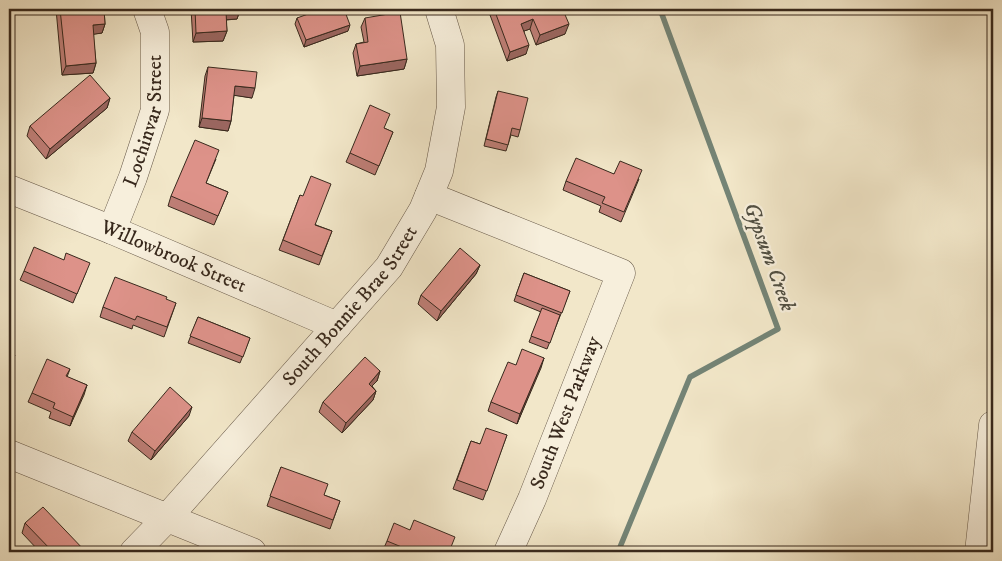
<svg xmlns="http://www.w3.org/2000/svg" width="1002" height="561" viewBox="0 0 1002 561" font-family="'IM FELL DW Pica',serif">
<rect width="100%" height="100%" fill="#f2e7c9"/>
<filter id="stains"><feTurbulence type="fractalNoise" baseFrequency=".004" numOctaves="4"/><feColorMatrix values="0 0 0 0 .2 0 0 0 0 .09 0 0 0 0 .02 0 0 0 .5 -.17"/></filter>
<radialGradient id="worn" r=".72"><stop offset=".6" stop-color="#630" stop-opacity="0"/><stop offset="1" stop-color="#630" stop-opacity=".3"/></radialGradient>
<g fill="none" stroke-linecap="round" stroke-linejoin="round">
<path stroke="#748476" stroke-width="5.5" d="M618 552 690 377 778 329 660 9"/>
<g stroke="#665848" stroke-width="29">
<g id="minor">
<path id="s1" d="M9 189 112 230 337 326"/>
<path d="M429 196 621 273 532 499 508 552"/>
<path id="s2" d="M112 230 133 177 155 110V32L147 9"/>
<path d="M9 454 252 552"/>
<path id="s3" d="M134 552 167 518 389 267 423 210 439 171 451 107 450 45 439 9"/>
<path d="M979 552 993 425"/>
</g>
</g>
<use href="#minor" stroke="#f7efdc" stroke-width="28"/>
</g>
<path fill="#be7e76" stroke="#38291d" d="M56 9H104L105 24 102 33 93 34 96 63 93 73 62 75Z
M191 9H240V10L237 19 226 20 227 31 223 41 193 42Z
M492 9H553L565 34 536 45 530 29 524 31 526 54 507 61 490 15Z
M297 18 348 31 304 47 295 24Z
M365 18 407 59 404 69 357 76 353 53 356 44 364 42 361 27Z
M208 67 252 98 234 95 231 121 228 131 199 127 205 76Z
M498 91 520 130 518 137 511 135 506 151 484 146 496 97Z
M110 98 107 108 46 159 27 136 30 126Z
M384 128 393 132 375 175 346 162 350 153Z
M216 159 206 183 228 192 214 225 168 206 171 196Z
M614 174 639 179 621 222 599 212 601 206 563 190 566 181Z
M300 195 316 225 332 231 319 265 279 250Z
M64 260 86 272 73 303 20 280 24 271Z
M480 265 476 274 437 321 418 304 421 295Z
M524 273 570 291 547 349 529 342 541 312 514 301Z
M176 303 164 337 133 325 132 329 100 317 103 307Z
M198 317 250 338 240 363 188 343Z
M544 358 517 424 488 411 491 402 516 365Z
M70 369 67 377 87 385 70 426 49 418 51 412 28 402 32 393Z
M380 371 377 381 372 386 376 391 373 400 342 433 319 412 323 402Z
M189 416 151 460 128 441 132 432Z
M507 435 483 500 453 489 471 441 480 444Z
M281 467 324 495 340 501 330 529 267 506Z
M25 523 86 552H40L22 533Z
M410 530 449 552H388L383 550 387 541Z"/>
<path fill="#9b6660" stroke="#38291d" d="M240 10 237 19 222 20 226 11Z
M533 19 530 29 518 33 521 24Z
M105 24 102 33 89 35 93 25Z
M569 24 565 34 536 45 540 35Z
M350 25 348 31 304 47 306 40Z
M227 31 223 41 193 42 196 33Z
M529 45 526 54 507 61 510 52Z
M407 59 404 69 357 76 360 66Z
M96 63 93 73 62 75 66 66Z
M235 86 255 88 252 98 232 95Z
M110 98 107 108 46 159 50 149Z
M202 118 231 121 228 131 199 127Z
M480 265 476 274 437 321 441 311Z
M544 358 541 368 517 424 520 414Z
M380 371 377 381 365 393 369 384Z
M87 385 84 395 70 426 73 417Z
M376 391 373 400 342 433 346 423Z
M192 407 189 416 151 460 155 451Z"/>
<path fill="#dd9289" stroke="#38291d" d="M60 9H104L105 24 93 25 96 63 66 66Z
M195 9H240V10L226 11 227 31 196 33Z
M322 9H344L350 25 306 40 297 18Z
M494 9H553L555 13 563 10 569 24 540 35 533 19 521 24 529 45 510 52Z
M400 12 407 59 360 66 356 44 368 42 365 18Z
M208 67 257 72 255 88 235 86 231 121 202 118Z
M90 75 110 98 50 149 30 126Z
M498 91 528 98 520 130 512 128 508 145 486 139Z
M370 105 390 114 384 128 393 132 379 166 350 153Z
M195 140 219 150 206 183 228 192 218 216 171 196Z
M576 158 614 174 620 161 642 170 624 212 602 203 605 197 566 181Z
M311 176 331 184 315 225 332 231 322 256 283 240 300 195 303 196Z
M34 247 64 260 66 253 90 263 77 294 24 271Z
M460 248 480 265 441 311 421 295Z
M524 273 570 291 562 313 516 295Z
M115 277 167 297 166 299 176 303 167 327 137 316 135 320 103 307Z
M542 308 560 315 550 343 531 336Z
M198 317 250 338 243 357 190 336Z
M522 349 544 358 520 414 491 402 508 362 516 365Z
M9 352 15 355 9 371Z
M365 357 380 371 369 384 376 391 346 423 323 402Z
M47 359 70 369 66 376 87 385 73 417 53 408 55 403 32 393Z
M170 387 192 407 155 451 132 432Z
M486 428 507 435 487 491 457 480 471 441 480 444Z
M281 467 328 484 324 495 340 501 333 520 270 496Z
M43 507 86 552H53L25 523Z
M414 520 455 537 449 552H414L387 541 394 523 410 530Z"/>
<g text-anchor="middle" dominant-baseline="central" stroke-width="4.5" stroke-linejoin="round" paint-order="stroke">
<g font-size="20" fill="#38291d" stroke="#f7efdc">
<text stroke="none"><textPath href="#s2" startOffset="115">Lochinvar Street</textPath></text>
<text stroke="none"><textPath href="#s1" startOffset="178">Willowbrook Street</textPath></text>
<text stroke="none"><textPath href="#s3" startOffset="328">South Bonnie Brae Street</textPath></text>
<text transform="translate(566 413) rotate(-69)">South West Parkway</text>
</g>
<g font-size="21" font-style="italic" fill="#514f42" stroke="#f7efdc">
<text transform="translate(769 257) rotate(70)">Gypsum Creek</text>
</g>
</g>
<rect width="1002" height="561" fill="none" stroke="#f2e7c9" stroke-width="30"/>
<rect x="10" y="10" width="982" height="541" fill="none" stroke="#38291d" stroke-width="2.5"/>
<rect x="15" y="15" width="972" height="531" fill="none" stroke="#38291d"/>
<rect width="100%" height="100%" filter="url(#stains)"/>
<rect width="100%" height="100%" fill="url(#worn)"/>
</svg>
